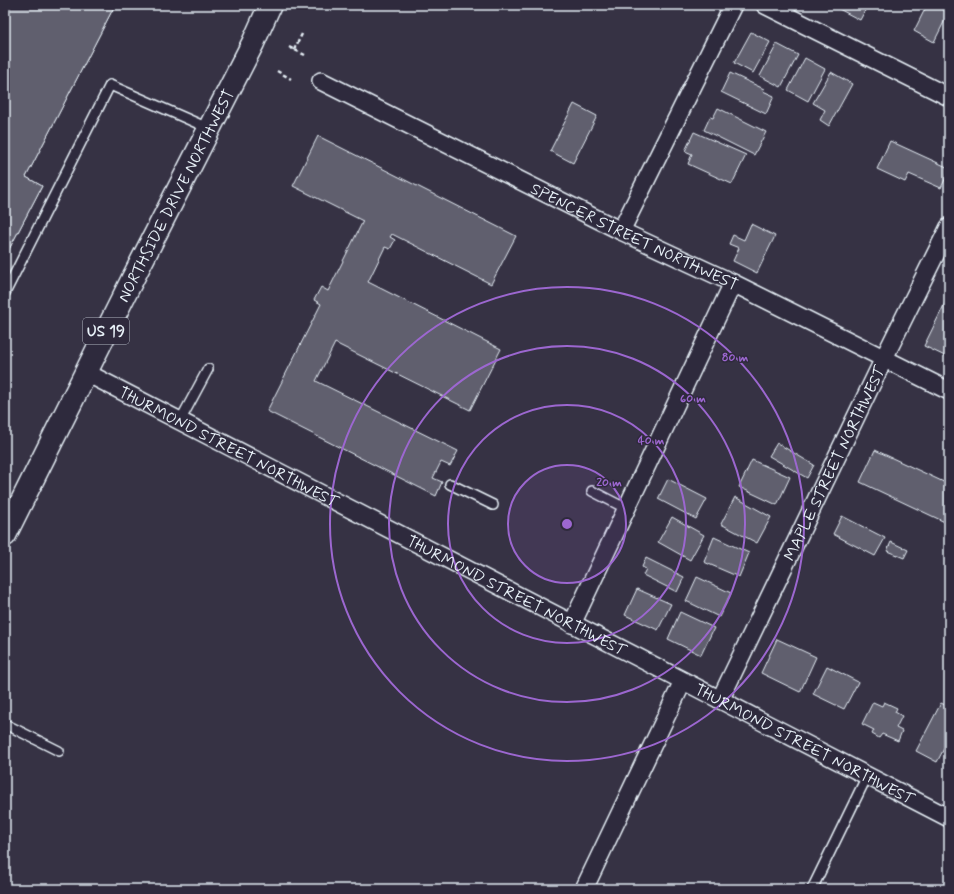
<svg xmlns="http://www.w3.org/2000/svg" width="954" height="894" font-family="Mynerve,sans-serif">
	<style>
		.building { fill: #605e6e; stroke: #e8f1f8 }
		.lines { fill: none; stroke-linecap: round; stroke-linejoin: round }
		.service-casing { stroke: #e8f1f8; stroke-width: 12 }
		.minor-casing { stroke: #e8f1f8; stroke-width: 20 }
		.primary-casing { stroke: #e8f1f8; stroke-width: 25 }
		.path { stroke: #e8f1f8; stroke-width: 2.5; stroke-dasharray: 4 3; stroke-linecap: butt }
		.service { stroke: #2f2a3d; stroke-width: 9 }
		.minor { stroke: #2f2a3d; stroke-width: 17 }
		.primary { stroke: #2f2a3d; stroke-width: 22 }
		.ring { fill: none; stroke: #9c67d0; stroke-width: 2 }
		.labels { text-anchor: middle; stroke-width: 3; stroke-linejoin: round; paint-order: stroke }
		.shield { fill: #2f2a3d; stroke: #b0b5c0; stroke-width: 1 }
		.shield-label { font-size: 15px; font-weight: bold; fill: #e8f1f8 }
		.street-label { font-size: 16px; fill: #e8f1f8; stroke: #2f2a3d }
		.centre { fill: #9c67d0; stroke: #2f2a3d; stroke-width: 2 }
		.ring-label { font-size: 12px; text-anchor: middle; font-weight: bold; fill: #9c67d0; stroke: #2f2a3d; stroke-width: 3; stroke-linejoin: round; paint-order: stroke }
	</style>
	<rect width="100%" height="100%" fill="#363244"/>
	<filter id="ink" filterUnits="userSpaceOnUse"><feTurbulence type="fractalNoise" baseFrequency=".025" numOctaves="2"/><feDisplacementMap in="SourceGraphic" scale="8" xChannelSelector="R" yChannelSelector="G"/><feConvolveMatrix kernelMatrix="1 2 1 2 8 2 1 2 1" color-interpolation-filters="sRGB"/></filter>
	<g filter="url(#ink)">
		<g class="building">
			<path d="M5 5H115L26 177 42 186 5 257Z"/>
			<path d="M5 5H115L26 177 42 186 5 257Z"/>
			<path d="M841 5H868L860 20 839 9Z"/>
			<path d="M927 5H949V12L934 42 914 31Z"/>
			<path d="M751 32 770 42 753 73 734 63Z"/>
			<path d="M777 44 798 55 781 87 760 76Z"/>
			<path d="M805 58 825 69 808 101 788 90Z"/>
			<path d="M831 72 852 84 829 126 820 120 825 110 813 103Z"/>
			<path d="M730 73 764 89 763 91 774 96 766 114 721 92Z"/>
			<path d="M574 104 597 116 573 163 550 151Z"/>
			<path d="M718 108 766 132 754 155 704 130 710 117 713 118Z"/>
			<path d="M694 132 746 155 732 184 688 164 692 154 685 151Z"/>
			<path d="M318 136 516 236 491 284 392 234 390 237 395 240 390 249 385 247 368 282 501 349 470 410 335 343 316 381 458 451 450 466 441 462 433 478 442 482 436 496 267 411 321 304 314 300 321 287 328 291 363 221 293 186Z"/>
			<path d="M890 141 949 168V171L941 188 909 174 905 182 877 169Z"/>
			<path d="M751 224 775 236 757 273 733 261 739 248 729 244 733 235 744 240Z"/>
			<path d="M949 295V358L924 346Z"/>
			<path d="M777 443 814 465 807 478 769 456Z"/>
			<path d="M875 450 948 484 949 482V524L860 482Z"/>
			<path d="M752 460 790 477 777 505 739 487Z"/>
			<path d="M668 479 707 499 696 519 658 499Z"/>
			<path d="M735 497 771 517 757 543 721 524Z"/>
			<path d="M842 516 885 538 875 556 833 534Z"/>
			<path d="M672 517 704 535 690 560 658 542Z"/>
			<path d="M714 537 749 553 739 577 704 562Z"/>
			<path d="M891 542 908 550 904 558 887 551Z"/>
			<path d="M646 558 684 577 677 592 643 575 646 569 642 567Z"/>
			<path d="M697 577 731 593 719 617 686 601Z"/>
			<path d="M637 589 671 604 658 630 625 615Z"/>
			<path d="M680 612 714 628 701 655 668 639Z"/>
			<path d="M777 639 816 657 800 692 761 673Z"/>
			<path d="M827 666 858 682 844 709 813 694Z"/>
			<path d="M873 702 882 706 884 702 897 708 895 712 902 716 896 728 902 731 898 741 882 734 879 738 872 734 874 730 862 724Z"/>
			<path d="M941 703 949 707V739L937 762 916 751Z"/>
		</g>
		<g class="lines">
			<defs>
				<g id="service">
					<path d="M5 293 110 85 208 128"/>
					<path d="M180 421 208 369"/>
					<path d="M450 484 493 505"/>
					<path d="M592 491 627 509"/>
					<path d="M5 724 59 751"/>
					<path d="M812 889 867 776"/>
				</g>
				<g id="minor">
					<path d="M765 5 949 97"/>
					<path id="s1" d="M321 81 621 231 733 283 949 391"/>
					<path d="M621 231 733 5"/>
					<path id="s2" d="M85 372 949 818"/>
					<path d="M572 624 733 283"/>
					<path id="s3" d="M720 700 889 348 949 227"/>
					<path d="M584 889 683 681"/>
				</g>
				<g id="primary">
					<path id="s4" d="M5 535 132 280 253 43 270 5"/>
				</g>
			</defs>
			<use href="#service" class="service-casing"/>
			<use href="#minor" class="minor-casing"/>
			<use href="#primary" class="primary-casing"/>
			<g class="path">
				<path d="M289 47 305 55"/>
				<path d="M294 50 302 34"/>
				<path d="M277 71 291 79"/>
			</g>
			<use href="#service" class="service"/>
			<use href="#minor" class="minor"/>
			<use href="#primary" class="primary"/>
		</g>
	</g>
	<circle cx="567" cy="524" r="59" fill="#9c67d0" fill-opacity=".12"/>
	<g class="ring">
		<circle cx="567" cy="524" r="59"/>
		<circle cx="567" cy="524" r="119"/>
		<circle cx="567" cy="524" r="178"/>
		<circle cx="567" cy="524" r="237"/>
	</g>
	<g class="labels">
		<rect class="shield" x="83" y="318" width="46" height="26" rx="3"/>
		<g class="shield-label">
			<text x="106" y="336">US 19</text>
		</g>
		<g class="street-label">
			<text dy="6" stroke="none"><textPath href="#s4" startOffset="380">NORTHSIDE DRIVE NORTHWEST</textPath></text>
			<text dy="6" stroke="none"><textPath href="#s1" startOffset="350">SPENCER STREET NORTHWEST</textPath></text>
			<text dy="6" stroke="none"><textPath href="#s2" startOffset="162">THURMOND STREET NORTHWEST</textPath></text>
			<text dy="6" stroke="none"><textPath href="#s3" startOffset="263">MAPLE STREET NORTHWEST</textPath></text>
			<text dy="6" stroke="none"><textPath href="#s2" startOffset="486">THURMOND STREET NORTHWEST</textPath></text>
			<text dy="6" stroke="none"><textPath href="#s2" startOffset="810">THURMOND STREET NORTHWEST</textPath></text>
		</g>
	</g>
	<circle cx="567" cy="524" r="6" class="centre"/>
	<g class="ring-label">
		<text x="735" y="361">80 m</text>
		<text x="693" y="402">60 m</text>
		<text x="651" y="444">40 m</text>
		<text x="609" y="486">20 m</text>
	</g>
	<rect width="954" height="894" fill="none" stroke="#2f2a3d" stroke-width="20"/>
	<rect x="10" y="10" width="934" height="874" fill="none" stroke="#e8f1f8" stroke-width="1.5" filter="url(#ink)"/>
</svg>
